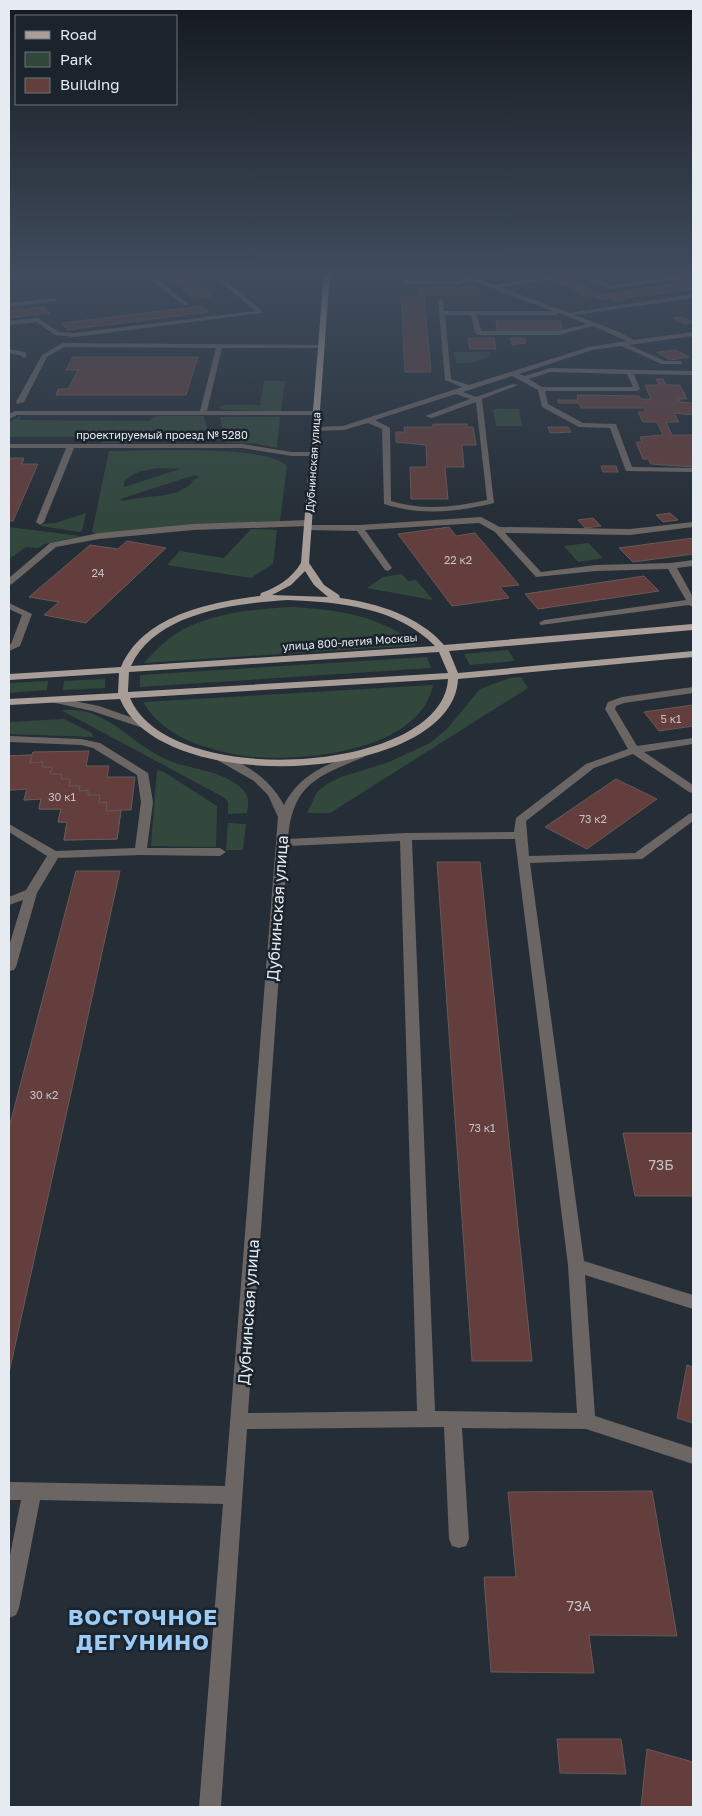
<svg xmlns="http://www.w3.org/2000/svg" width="702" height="1816" font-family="'Golos Text',sans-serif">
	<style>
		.green { fill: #32483c; fill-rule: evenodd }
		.building { fill: #633e3c; stroke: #675957 }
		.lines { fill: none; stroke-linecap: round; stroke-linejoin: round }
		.minor { fill: #6b6563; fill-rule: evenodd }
		.major { fill: #a99d98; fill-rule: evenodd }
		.labels { text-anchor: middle; stroke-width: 5; stroke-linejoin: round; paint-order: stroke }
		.far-street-label { font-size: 11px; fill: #e5ebf0; stroke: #1b242c }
		.number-label { font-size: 11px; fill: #c4c0c3 }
		.near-number-label { font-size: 14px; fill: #c4c0c3 }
		.near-street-label { font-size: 16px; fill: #e5ebf0; stroke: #1b242c }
		.near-district-label { font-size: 22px; font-weight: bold; letter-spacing: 1px; fill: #9accf7; stroke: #1b242c }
	</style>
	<rect width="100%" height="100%" fill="#252e36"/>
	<g class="green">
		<path d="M617 271H693L605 283 586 274Z"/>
		<path d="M454 352H491V356L469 363H456Z"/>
		<path d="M264 381H285L281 411 226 410 218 408 225 405H260Z"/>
		<path d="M493 409H519L522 426H496Z"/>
		<path d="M21 416 19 420 149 421 157 416H204L210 440H128L127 443H102L104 437H9V422Z"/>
		<path d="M220 417H280L277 448 253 443H225Z"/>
		<path d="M109 451C143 451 266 444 287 466L280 521 96 534 92 532ZM158 468 180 469 124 487V482C132 472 145 470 158 468ZM195 475 199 477 193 480 191 484C172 500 147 494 124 501L120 499Z"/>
		<path d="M86 513 82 531 79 532 41 526 42 524 55 523Z"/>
		<path d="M9 527 81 536 45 544 38 548 26 547 9 559Z"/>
		<path d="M251 529 277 530 273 564 251 578 167 565 180 551 224 558Z"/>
		<path d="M588 543 603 558 578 562 564 546Z"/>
		<path d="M402 574 408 581 416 580 433 600 367 588 383 577Z"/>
		<path d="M292 607C339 610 379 615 417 645L144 663C153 653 164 642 175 634 209 613 254 609 292 607Z"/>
		<path d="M508 650 515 661 470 665 464 654Z"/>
		<path d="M427 657 431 668 140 687V675Z"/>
		<path d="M521 677 528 688 330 813H307L317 792 327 784 341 777 389 762 430 743 447 729 480 689 510 678Z"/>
		<path d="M105 679V688L63 690 64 681Z"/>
		<path d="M48 681 47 690 9 693V683Z"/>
		<path d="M433 685C420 750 309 761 255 757 238 756 219 751 203 746 178 738 156 724 143 702Z"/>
		<path d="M61 710C110 706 128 744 170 761 193 770 227 771 244 791 250 798 248 806 247 813L228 814V802L225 798Z"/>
		<path d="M64 719 92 733 93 737 9 734V722Z"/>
		<path d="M157 770 164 772 217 806 216 847 151 846Z"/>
		<path d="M228 823 246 824 243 850H226Z"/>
	</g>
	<g class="building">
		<path d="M163 271H184L213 296 194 299Z"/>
		<path d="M570 279 602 295 693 281V289L633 297 615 301 608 298 600 299 592 295 585 296 580 293 581 292 558 283Z"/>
		<path d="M418 287H478L480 295H419Z"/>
		<path d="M401 296H424L431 372H405Z"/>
		<path d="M202 306 209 312 67 330 62 323Z"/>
		<path d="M44 307 50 313 9 318V311Z"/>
		<path d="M683 317 693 322 684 324 673 318Z"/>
		<path d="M496 321H560L563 330H497Z"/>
		<path d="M468 338H494L496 349H470Z"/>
		<path d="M510 338H525L526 343 512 345Z"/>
		<path d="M676 350 689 357 670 360 657 352Z"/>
		<path d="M73 357H198L186 395H56L58 389H68L78 370H66Z"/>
		<path d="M656 379H663L666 385H680L687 399H679L680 402 693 403V415L674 413 679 422H666L672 435H693V467L651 464 648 459H643L636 442H642L640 437 663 435 657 422H643L638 412H646L644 408H581L579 403H558V400H578L577 395 639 396 641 399H651L645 385H659Z"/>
		<path d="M433 424H467V427H473L476 445H462L464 467H445L448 499H411L410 467H427L426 445 396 442V432H405L404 427H433Z"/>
		<path d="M548 427H568L571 432 550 433Z"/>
		<path d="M9 458H24L22 464H38L13 521H9Z"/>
		<path d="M601 466H616L618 472H603Z"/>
		<path d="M670 513 678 520 663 522 656 515Z"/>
		<path d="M593 518 601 526 585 528 578 520Z"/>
		<path d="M449 527 456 536 475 533 519 585 500 587 509 598 452 606 398 534Z"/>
		<path d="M693 538V554L633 562 619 548Z"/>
		<path d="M127 541 166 548 86 623 44 615 59 602 29 597 90 545 118 549Z"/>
		<path d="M644 576 659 591 538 609 525 594Z"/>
		<path d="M693 705V726L659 731 644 712Z"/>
		<path d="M89 751 86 766H109L107 777H135L131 810H121L117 839 64 840 67 822H58L61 809H39L41 799 24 800 27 789 9 790V756L32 755 33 752Z"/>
		<path d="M32 755 30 763 43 762 42 767H52L50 774H62L61 779H70L69 786H80L79 791 88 790V795H100L99 803 107 802 106 811 121 810 117 839 64 840 67 822H58L61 809H39L41 799 24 800 27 789 9 790V756Z"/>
		<path d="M616 779 657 799 587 849 545 827Z"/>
		<path d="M437 862H480L532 1361H472Z"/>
		<path d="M76 871H120L9 1373V1128Z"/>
		<path d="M623 1133H693V1196H635Z"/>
		<path d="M687 1365 693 1367V1423L677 1418Z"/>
		<path d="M652 1491 677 1636 589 1635 594 1673 491 1672 484 1577H516L508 1492Z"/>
		<path d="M557 1739H621L626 1774 560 1773Z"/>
		<path d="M647 1749 693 1762V1807H641Z"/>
	</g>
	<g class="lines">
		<g class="minor">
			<path d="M9 271H24L9 274Z"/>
			<path d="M141 271H147L187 303V305H183Z"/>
			<path d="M209 271H215L262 311V313L75 337 55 335 37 322 9 325V321L38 318 59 332 75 333 255 311Z"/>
			<path d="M449 271H456L495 285 573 272 584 274 612 285 693 273V277L611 289 581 277 573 276 501 287 569 313 693 294V298L575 315 619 332 634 340 693 332V336L629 345 665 361H680L682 362V364H662L621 346 592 350 519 374 525 376 550 368 693 371V375L634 374 640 389 637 391H545L548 404 583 423 616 424 632 467 693 468V472L626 471 610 428 579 427 542 407 538 390 512 376 463 392 476 397 513 384 518 385 482 399 494 503C457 512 421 516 384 504L382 429 368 423 344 430 316 431 312 429 313 427 343 426 462 387 445 380 438 299 443 300 444 311H553L473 281 458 285 405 284 402 282 405 280 458 281 467 279ZM559 313 587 324 559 331H481L477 315H556ZM445 315H471L475 333 478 335H559L593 326 627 341 589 347 469 385 451 379ZM550 372 627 374 633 387H542L529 379ZM456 394 470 399 425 416 432 418 476 402 487 500C455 507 423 511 391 501L390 428 375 420Z"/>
			<path d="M55 298 57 301 9 307V303Z"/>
			<path d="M63 343 324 345 325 346 322 348H222L207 411H317L321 413 317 415H17L9 419V414L15 411H200L216 348 64 347 47 357 24 402 17 404 16 402 42 355Z"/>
			<path d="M9 349 25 352 27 356 24 358 20 355 9 353Z"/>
			<path d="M9 444H242L292 452H314L318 454 314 456H292L242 448H74L44 522 40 525 36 522 66 448H9Z"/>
			<path d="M481 517 500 527 630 529 693 522V527L630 535 505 533 541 572 596 565 671 563 693 560V566L677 568 693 597V607L689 605 541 625 539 623 544 620 686 600 668 569 596 571 536 577 495 532 479 523 365 530 392 568 388 571 385 570 357 531 305 530 304 528 308 526 193 530 99 539 56 547 12 584 9 585V578L50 543 99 533 193 524 308 520 312 523 308 525H359Z"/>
			<path d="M9 603 32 614 20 646 9 651V645L11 644 22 615 9 609Z"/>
			<path d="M693 687V693L624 703 616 706 615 709 637 746 693 738V744L644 752 693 785V793L689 792 633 754 594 768 526 821 529 856 635 853 689 814 693 813V821L642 859 530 863 584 1261 693 1295V1309L585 1275 595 1416 693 1448V1464L586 1429 462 1428 469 1539 466 1546 459 1548 452 1546 449 1539 444 1427 247 1429 221 1807H199L223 1504 40 1500 19 1608 16 1615 9 1618V1560L21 1500H9V1482L225 1486 278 817 268 795 254 781 212 757 213 755C220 753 226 757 232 759 255 770 271 782 284 805 300 774 326 765 356 753H364L365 755 364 757C318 776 292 784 288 839L406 833 514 832 516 818 586 764 628 749 605 709 608 702 622 697ZM515 839 568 1265 577 1413 435 1411 412 840ZM400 841 417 1411 248 1413 288 846Z"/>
			<path d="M55 697 99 706 150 724 151 726 146 729 92 711 51 702 50 700Z"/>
			<path d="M9 736 81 739 100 743 148 773 153 802 147 848H220L226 852 220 856 140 855 58 858 37 893 16 967 14 970 9 971V946L23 900 9 905V897L26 890 47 856 9 832V824L56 851 135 848 141 802 137 775 93 748 81 745 9 742Z"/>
		</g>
		<path class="major" d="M324 271H330L309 563 324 585 339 595 340 598C377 603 419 616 444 645L693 624V630L449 651 458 673 693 651V657L458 679C454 782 161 800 120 699L9 705V699L118 693 119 673 9 680V674L121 667C143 615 211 602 260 596L261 593C278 587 291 579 301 563ZM305 571 314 585 328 597 272 595 291 585ZM288 600C339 602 397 607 435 646L131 666C155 612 237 603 288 600ZM439 652 448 673 128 692V690L129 672ZM448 679C443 774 168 791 130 698Z"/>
	</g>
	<linearGradient id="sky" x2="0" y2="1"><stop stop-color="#14191e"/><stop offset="0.52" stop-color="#404c5d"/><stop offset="1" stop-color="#404c5d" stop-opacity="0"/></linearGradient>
	<rect width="702" height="525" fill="url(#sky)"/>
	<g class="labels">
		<g class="far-street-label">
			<text x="162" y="439">проектируемый проезд № 5280</text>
			<text transform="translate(313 462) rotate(-86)" y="4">Дубнинская улица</text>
			<text transform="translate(350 642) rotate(-4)" y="4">улица 800-летия Москвы</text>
		</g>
		<g class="number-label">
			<text x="458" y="564">22 к2</text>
			<text x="98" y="577">24</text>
			<text x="671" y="723">5 к1</text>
			<text x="62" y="801">30 к1</text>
			<text x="593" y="823">73 к2</text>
			<text x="44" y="1099">30 к2</text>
			<text x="482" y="1132">73 к1</text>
		</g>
		<g class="near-number-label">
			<text x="661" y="1170">73Б</text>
			<text x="579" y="1611">73А</text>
		</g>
		<g class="near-street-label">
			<text transform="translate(277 908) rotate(-86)" y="6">Дубнинская улица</text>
			<text transform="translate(248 1312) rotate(-86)" y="6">Дубнинская улица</text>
		</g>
		<g class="near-district-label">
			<text x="143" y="1625">ВОСТОЧНОЕ<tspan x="143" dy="25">ДЕГУНИНО</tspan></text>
		</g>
	</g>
	<rect width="702" height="1816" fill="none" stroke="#e5ebf0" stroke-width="20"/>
	<rect x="15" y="15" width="162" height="90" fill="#1b242c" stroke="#6c747a"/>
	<rect x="25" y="31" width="25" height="8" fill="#a99d98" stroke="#6c747a"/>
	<text x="60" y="40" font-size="15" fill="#e5ebf0">Road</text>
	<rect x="25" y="52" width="25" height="15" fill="#32483c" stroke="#6c747a"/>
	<text x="60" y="65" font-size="15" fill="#e5ebf0">Park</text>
	<rect x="25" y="78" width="25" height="15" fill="#633e3c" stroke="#6c747a"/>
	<text x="60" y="90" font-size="15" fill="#e5ebf0">Building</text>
</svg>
